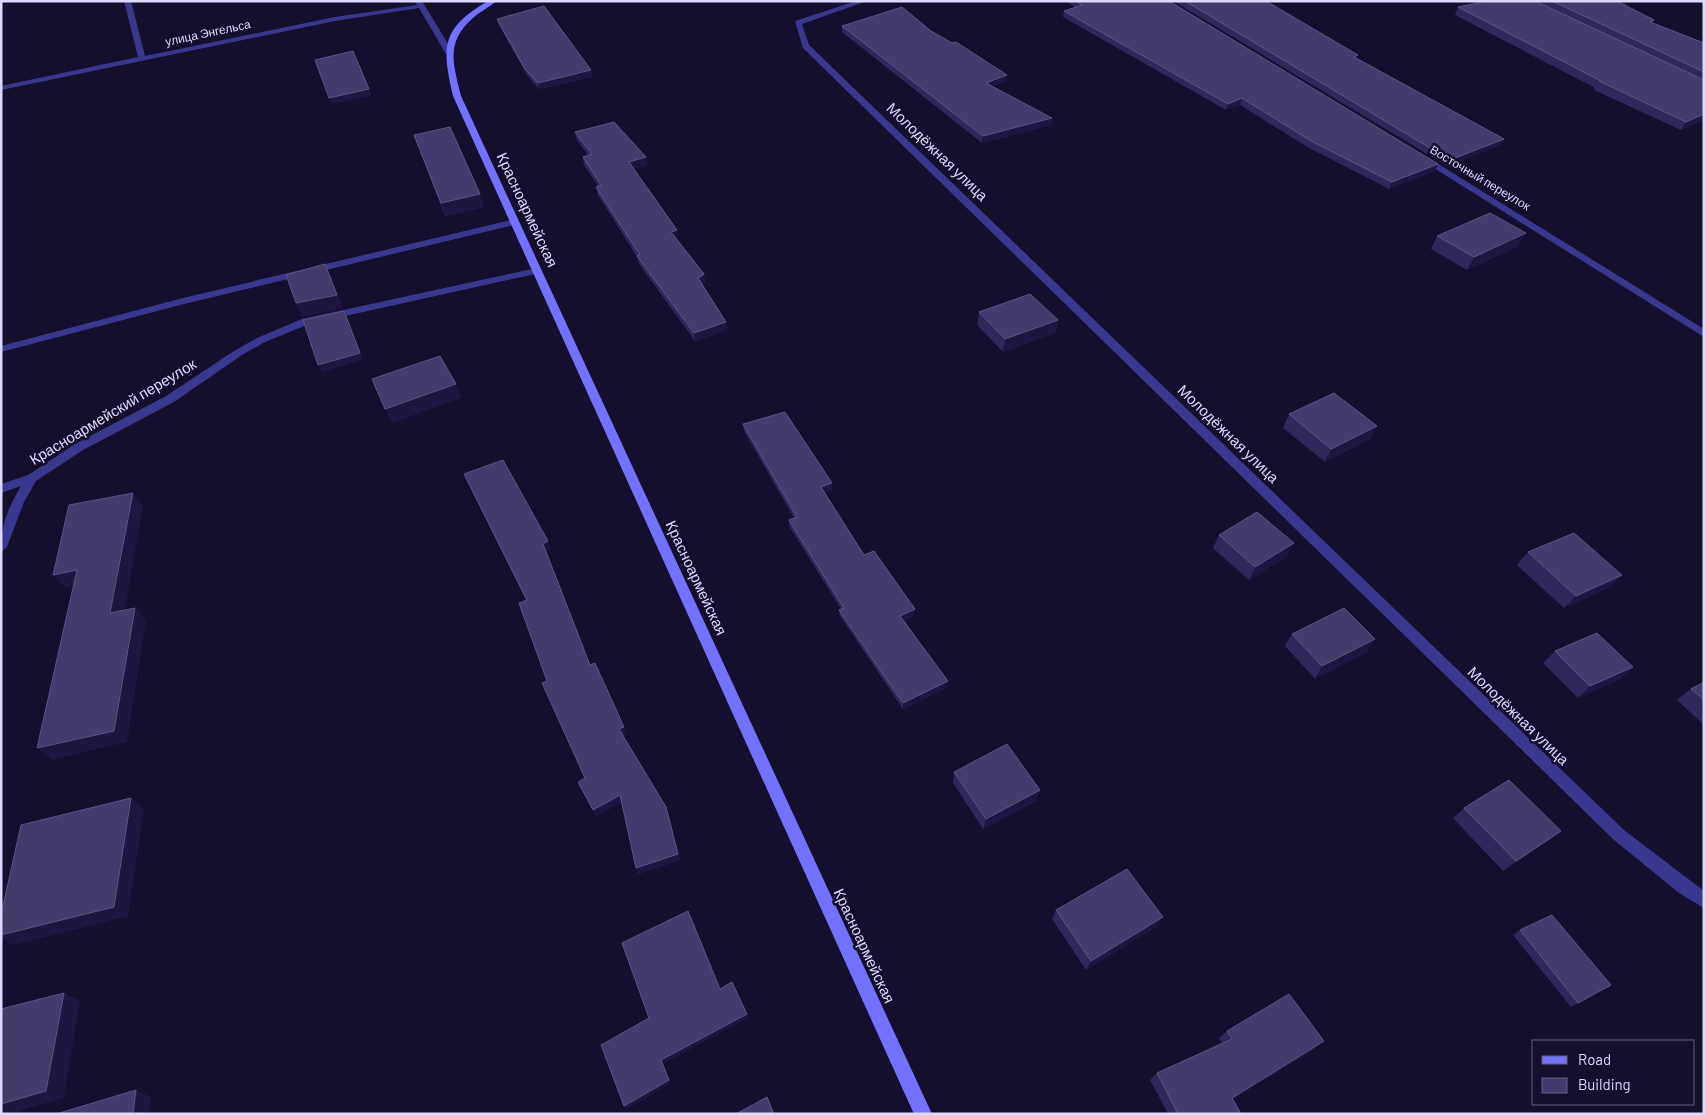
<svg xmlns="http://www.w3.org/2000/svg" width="1705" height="1115" font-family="Barlow,sans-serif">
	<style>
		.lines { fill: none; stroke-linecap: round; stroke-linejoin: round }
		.lane { fill: #3a378e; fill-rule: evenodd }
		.street { fill: #3a378e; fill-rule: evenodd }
		.secondary { fill: #7471ff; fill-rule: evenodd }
		.wall { fill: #31275a }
		.shaded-wall { fill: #1e1640 }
		.building { fill: #443b6c; stroke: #5c5483 }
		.labels { text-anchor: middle; stroke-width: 5; stroke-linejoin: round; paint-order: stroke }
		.far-street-label { font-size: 12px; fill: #dedaff; stroke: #140f2c }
		.street-label { font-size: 15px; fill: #dedaff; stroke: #140f2c }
	</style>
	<rect width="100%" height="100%" fill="#140f2c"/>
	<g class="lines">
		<g class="lane">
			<path d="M515 219 518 220V224L184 304 1 352V346L183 298Z"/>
			<path d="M537 268 540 269V273L309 324 265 342 242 355 174 402 83 450 36 481 24 502 7 547 1 552C1 525 7 510 21 486L1 493V484L28 475 75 444 166 396 234 351 257 338 302 319Z"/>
		</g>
		<g class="street">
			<path d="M124 1H131L145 56 335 17 417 5 415 1H422L453 52 446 54 419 8 335 21 1 90V86L138 57Z"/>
			<path d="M856 1H867L802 24 809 45 1624 830 1704 891V908L1679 893 1614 840 803 48 795 21Z"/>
			<path d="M1424 155 1704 329V337L1421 160 1420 158Z"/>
		</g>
		<path class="secondary" d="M488 1H496C490 7 481 11 474 17 445 42 453 63 461 96L932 1114H914L453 96C442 48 440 29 488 1Z"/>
	</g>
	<g class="wall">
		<path d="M1065 1H1169L1438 164 1435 171 1389 189 1309 148 1240 105 1226 110 1063 17 1064 11 1075 7Z"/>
		<path d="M1173 1H1266L1357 58 1504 139 1501 145 1447 166Z"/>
		<path d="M1488 1H1617L1654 20 1652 23 1704 43V120L1681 130 1594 90 1595 88 1455 15 1458 7Z"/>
		<path d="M497 19 591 70 592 77 539 89 527 75 499 25Z"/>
		<path d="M842 26 931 31 1006 81 992 87 1052 118 1051 125 982 143 842 32Z"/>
		<path d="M575 132 646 157 647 165 634 169 678 239H676L704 274 705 283 702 285 727 330 695 341 639 264 637 257 598 195 596 187 598 186 584 165 583 157 588 155 577 140Z"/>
		<path d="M414 135 484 207 445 216Z"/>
		<path d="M1437 236 1518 246 1467 270 1431 249Z"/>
		<path d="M979 312 1058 320 1055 333 1003 352 977 325Z"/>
		<path d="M1289 414 1370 439 1325 462 1283 428Z"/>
		<path d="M743 424 832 483V490L825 493 864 555 914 616 904 620 947 687 903 709 840 616 839 610 841 609 789 526V520L794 518 744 431Z"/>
		<path d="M464 474 551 549 546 551 590 665 626 734 623 735 668 813 680 860 638 874 622 802 596 816 578 782 585 778 526 600Z"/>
		<path d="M1219 535 1287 556 1249 580 1213 548Z"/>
		<path d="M1528 552 1610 587 1564 608 1517 565Z"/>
		<path d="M1292 634 1367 652 1315 679 1285 646Z"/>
		<path d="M1555 651 1633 667 1620 679 1578 698 1543 663Z"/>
		<path d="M1704 682V725L1677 700 1691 689Z"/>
		<path d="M954 772 1040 790 1036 801 983 829 953 783Z"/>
		<path d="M1464 808 1561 831 1548 841 1503 871 1453 818Z"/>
		<path d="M1056 910 1157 926 1086 970 1052 919Z"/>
		<path d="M1520 930 1611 985 1571 1007 1513 935Z"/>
		<path d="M1227 1031 1324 1041 1314 1049 1233 1099 1241 1114H1168L1150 1080 1157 1073 1222 1043 1219 1038Z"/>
	</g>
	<g class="shaded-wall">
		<path d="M591 70 592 77 539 89 538 83Z"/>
		<path d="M1007 75 1006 81 985 90 986 83Z"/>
		<path d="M369 89 371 96 332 104 329 98Z"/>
		<path d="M1242 98 1240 105 1226 110 1228 104Z"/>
		<path d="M1704 114V120L1681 130 1686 122Z"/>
		<path d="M1052 118 1051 125 982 143 983 136Z"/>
		<path d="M1504 139 1501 145 1447 166 1450 160Z"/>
		<path d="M646 157 647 165 631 170 629 162Z"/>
		<path d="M1438 164 1435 171 1389 189 1392 182Z"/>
		<path d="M480 194 484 207 445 216 441 203Z"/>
		<path d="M677 230 678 239 672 240 671 232Z"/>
		<path d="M1526 233 1518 246 1467 270 1474 257Z"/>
		<path d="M325 264 331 277 343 308 303 317 296 303Z"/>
		<path d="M704 274 705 283 699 287 698 278Z"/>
		<path d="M344 311 363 360 322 372 318 365Z"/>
		<path d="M1058 320 1055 333 1003 352 1005 339Z"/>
		<path d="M726 322 727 330 695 341 694 333Z"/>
		<path d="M456 384 461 398 392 423 385 409Z"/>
		<path d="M1377 426 1370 439 1325 462 1331 449Z"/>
		<path d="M832 483V490L822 494 821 487Z"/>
		<path d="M133 493 143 506 122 626 110 613Z"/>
		<path d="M548 541 551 549 546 551 543 544Z"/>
		<path d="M1294 543 1287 556 1249 580 1255 567Z"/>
		<path d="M77 570 89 582 65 587 53 575Z"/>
		<path d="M1622 575 1610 587 1564 608 1576 596Z"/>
		<path d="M135 608 146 620 127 742 52 760 37 748Z"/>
		<path d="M915 609 914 616 900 622V616Z"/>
		<path d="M1375 639 1367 652 1315 679 1322 666Z"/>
		<path d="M1633 667 1620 679 1578 698 1590 686Z"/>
		<path d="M948 681 947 687 903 709V703Z"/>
		<path d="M624 727 626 734 622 736 619 729Z"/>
		<path d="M1040 790 1036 801 983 829 986 819Z"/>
		<path d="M620 795 623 802 596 816 593 810Z"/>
		<path d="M131 798 144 809 128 916 13 945 1 939V935Z"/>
		<path d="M666 807 680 860 638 874 636 868Z"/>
		<path d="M1561 831 1548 841 1503 871 1516 861Z"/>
		<path d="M1163 917 1157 926 1086 970 1091 961Z"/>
		<path d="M64 993 80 1001 64 1098 8 1114H1V1104Z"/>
		<path d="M747 1014 748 1018 663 1064 671 1083 627 1109 624 1106 661 1060Z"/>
		<path d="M1324 1041 1314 1049 1224 1105 1232 1098Z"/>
		<path d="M136 1090 151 1097 149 1114H133Z"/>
	</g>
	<g class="building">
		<path d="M1076 1H1169L1438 164 1392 182 1311 141 1242 98 1228 104 1064 11 1082 5Z"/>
		<path d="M1185 1H1266L1358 55 1354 57 1504 139 1450 160Z"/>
		<path d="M1488 1H1535L1704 80V114L1686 122 1599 81H1601L1458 7Z"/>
		<path d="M1552 1H1617L1654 20 1650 22 1704 43V72Z"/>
		<path d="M544 6 591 70 538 83 525 69 497 19Z"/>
		<path d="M902 7 931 31 952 43 956 42 1007 75 986 83 1052 118 983 136 842 26Z"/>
		<path d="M353 51 369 89 329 98 315 60Z"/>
		<path d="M614 122 646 157 629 162 677 230 671 232 704 274 698 278 726 322 694 333 637 256 640 255 596 187 601 185 583 157 592 154 575 132Z"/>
		<path d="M450 127 480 194 441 203 414 135Z"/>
		<path d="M1490 213 1526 233 1474 257 1437 236Z"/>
		<path d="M325 264 337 295 296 303 286 275Z"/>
		<path d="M1030 294 1058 320 1005 339 979 312Z"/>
		<path d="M344 311 360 353 318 365 303 320Z"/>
		<path d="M440 356 456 384 385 409 372 379Z"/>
		<path d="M1334 393 1377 426 1331 449 1289 414Z"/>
		<path d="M785 412 832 483 821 487 864 555 874 551 915 609 900 616 948 681 903 703 839 610 844 608 789 520 797 517 743 424Z"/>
		<path d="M503 460 548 541 543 544 590 665 595 663 624 727 619 729 666 807 678 854 636 868 620 795 593 810 578 782 585 778 542 683 547 681 519 603 527 600 464 474Z"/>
		<path d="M133 493 110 613 135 608 114 731 37 748 77 570 53 575 69 505Z"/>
		<path d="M1257 512 1294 543 1255 567 1219 535Z"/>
		<path d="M1574 533 1622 575 1576 596 1528 552Z"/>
		<path d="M1344 608 1375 639 1322 666 1292 634Z"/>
		<path d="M1597 633 1633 667 1590 686 1555 651Z"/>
		<path d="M1704 682V700L1691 689Z"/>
		<path d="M1007 744 1040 790 986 819 954 772Z"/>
		<path d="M1509 780 1561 831 1516 861 1464 808Z"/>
		<path d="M131 798 114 907 1 935V915L21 825Z"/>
		<path d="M1127 869 1163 917 1091 961 1056 910Z"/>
		<path d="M688 911 720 989 732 982 747 1014 661 1060 669 1080 624 1106 601 1045 649 1018 622 943Z"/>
		<path d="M1552 915 1611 985 1578 1003 1520 930Z"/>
		<path d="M64 993 46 1091 1 1104V1009Z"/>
		<path d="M1289 994 1324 1041 1232 1098 1241 1114H1178L1157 1073 1232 1039 1227 1031Z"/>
		<path d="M136 1090 133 1114H56Z"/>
		<path d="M767 1097 774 1114H736Z"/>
	</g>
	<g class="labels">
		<g class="far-street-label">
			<text transform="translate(208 33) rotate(-12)" y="4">улица Энгельса</text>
			<text transform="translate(1480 178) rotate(31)" y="4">Восточный переулок</text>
		</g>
		<g class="street-label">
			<text transform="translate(937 152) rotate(44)" y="5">Молодёжная улица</text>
			<text transform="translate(527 210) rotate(65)" y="5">Красноармейская</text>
			<text transform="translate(113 412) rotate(-31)" y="5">Красноармейский переулок</text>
			<text transform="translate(1228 434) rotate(44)" y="5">Молодёжная улица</text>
			<text transform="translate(696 578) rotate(65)" y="5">Красноармейская</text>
			<text transform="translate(1518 716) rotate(44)" y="5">Молодёжная улица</text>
			<text transform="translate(864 946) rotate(65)" y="5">Красноармейская</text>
		</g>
	</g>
	<rect width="1705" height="1115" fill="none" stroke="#dedaff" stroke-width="5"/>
	<rect x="1532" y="1040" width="162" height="65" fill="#140f2c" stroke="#656080"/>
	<rect x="1542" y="1056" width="25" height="8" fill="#7471ff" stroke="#656080"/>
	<text x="1578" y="1065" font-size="15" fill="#dedaff">Road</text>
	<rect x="1542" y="1078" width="25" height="15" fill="#443b6c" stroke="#656080"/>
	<text x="1578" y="1090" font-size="15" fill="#dedaff">Building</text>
</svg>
